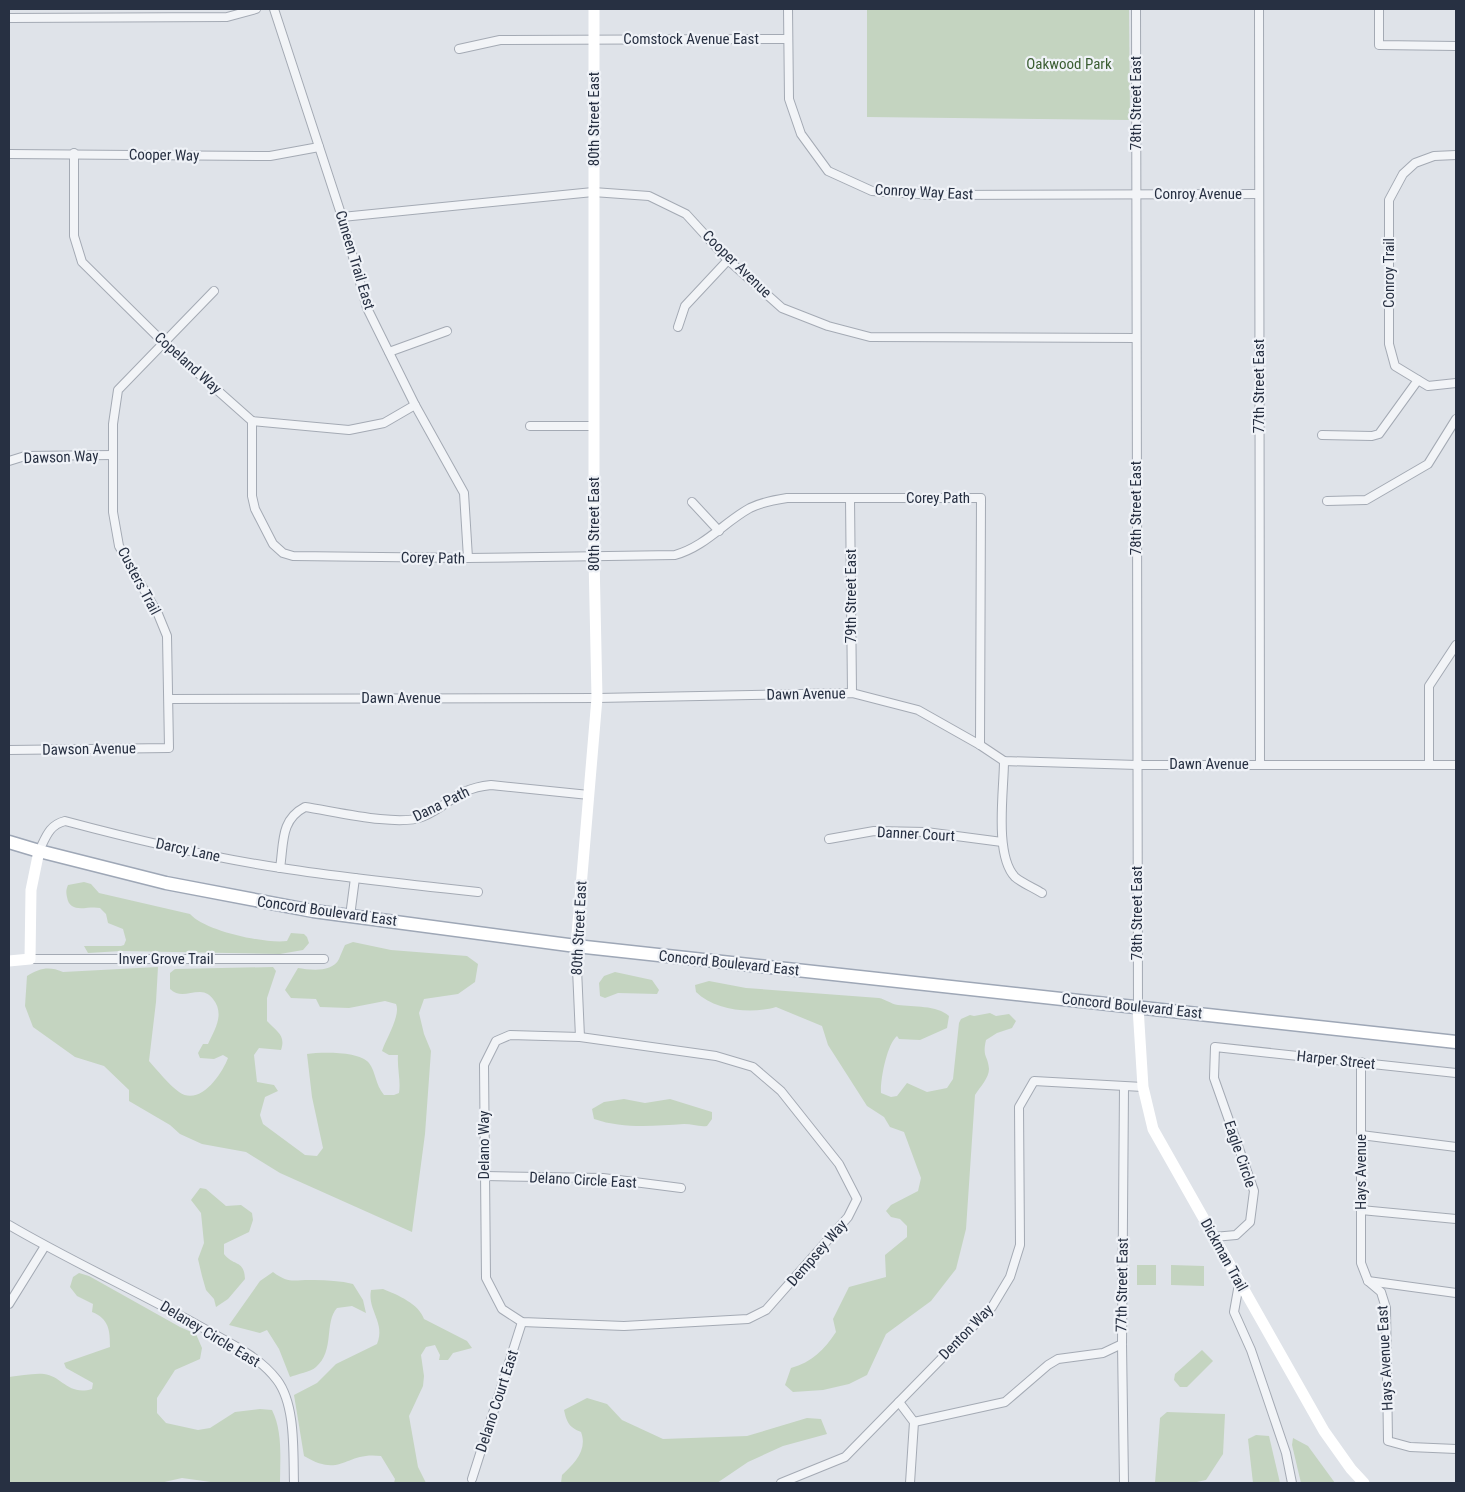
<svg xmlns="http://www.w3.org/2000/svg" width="1465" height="1492" font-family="'Roboto Condensed',sans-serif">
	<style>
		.green { fill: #c4d4c0 }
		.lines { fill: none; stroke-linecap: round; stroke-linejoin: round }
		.street-casing { stroke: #a4aab4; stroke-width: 10 }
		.primary-casing { stroke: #9ea7b6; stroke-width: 15 }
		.street { stroke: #f2f4f7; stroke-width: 8 }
		.secondary { stroke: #fff; stroke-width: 11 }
		.primary { stroke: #fff; stroke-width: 12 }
		.labels { text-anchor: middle; stroke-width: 4.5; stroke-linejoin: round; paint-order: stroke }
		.street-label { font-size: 15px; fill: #273042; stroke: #eff2f7 }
		.park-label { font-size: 15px; fill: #3b5e33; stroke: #eff2f7 }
	</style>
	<rect width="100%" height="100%" fill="#dfe3e9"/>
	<g class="green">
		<path d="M867 9H1129L1130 120 867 117Z"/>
		<path d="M84 882 91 884 99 893 190 914C205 931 265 944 287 941L291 933 304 934 307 937 309 943 303 950 280 954 121 951 88 953 84 946H121L124 945 126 940 123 929 108 923 106 914 100 908C88 905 70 915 67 897 66 892 66 890 68 885Z"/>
		<path d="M353 942 391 950 467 956 478 964 475 982 458 994 424 999 419 1013 424 1034 431 1051 425 1134 412 1232 280 1173 246 1152 202 1144 180 1134 170 1125 129 1101V1090L104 1066 75 1057 33 1027 25 1006 27 976C40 968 49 966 63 972L158 967 156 1002 149 1061C158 1071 168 1084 179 1092 200 1107 222 1074 228 1058L223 1055 214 1059 200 1058 198 1053 203 1044H208C215 1029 225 1014 213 999 210 995 206 992 200 992 188 992 180 998 170 989V973L175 969 273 967 276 971 267 998V1021C277 1032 286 1035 281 1050L259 1048 254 1055 257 1082 274 1085 278 1091 265 1097 260 1115 263 1124 305 1155 317 1156 323 1148 312 1097 307 1054C321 1052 359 1051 369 1063 376 1072 375 1084 384 1095H394L399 1093C401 1081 397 1068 398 1055H389L382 1051C386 1039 401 1015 396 1004L385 1001 349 1008 320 1007 316 999 291 998 285 990 298 968C310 970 332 973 339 959 341 954 343 949 345 945Z"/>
		<path d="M615 972 652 980 659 990 657 994 618 993 605 998 600 996 599 983 604 976Z"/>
		<path d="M709 981 746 988 879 998C885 999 891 1004 898 1005 913 1007 937 1005 949 1016L947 1028 920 1040 899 1039 897 1036C887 1044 880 1080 881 1093L891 1097 897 1096 907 1083 927 1092 947 1088 953 1079 959 1023 961 1019 970 1015 974 1016 990 1013 996 1016 1009 1014 1016 1021 1012 1028 997 1033 986 1040C982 1058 988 1055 989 1069 989 1078 980 1087 975 1095L966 1229 956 1269 931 1301 886 1334 867 1375 849 1384 823 1390 793 1392 785 1385 791 1368C812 1362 824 1350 836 1332L833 1319 849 1287 886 1277 885 1255 907 1237V1226L900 1219 891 1217 886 1211 891 1205 918 1191 921 1178 904 1132 890 1127 884 1117 867 1106 828 1045 822 1026 776 1007C752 1014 715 1011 696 992L695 985Z"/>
		<path d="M624 1099 645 1103 670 1099 712 1112V1119L707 1126C699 1127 692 1124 684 1124 654 1126 623 1129 594 1119L592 1109 604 1102Z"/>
		<path d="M200 1188 206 1189 226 1206 241 1205 252 1213 253 1220 249 1232 224 1244V1254C234 1267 244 1259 245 1279L228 1299 216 1307 214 1299 206 1290 202 1276 198 1259 204 1243 201 1213 191 1200Z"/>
		<rect x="1137" y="1265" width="19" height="20"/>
		<path d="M1171 1265 1204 1266V1286L1171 1285Z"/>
		<path d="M273 1272C290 1285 295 1279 314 1280 327 1280 341 1281 353 1284L363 1300 366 1313 352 1306 337 1308C324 1322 335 1351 316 1367 311 1372 297 1374 290 1377L279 1349 267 1330 260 1333 229 1325 260 1281Z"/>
		<path d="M79 1273 89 1276 180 1327 196 1334 202 1348 200 1359 175 1370 157 1398V1413L166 1423 198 1430 210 1428 235 1412 260 1409 272 1410C283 1432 280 1459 280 1483H218L182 1478 160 1483H9V1377C20 1376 33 1373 44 1374 62 1376 68 1396 92 1389L93 1383 66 1368 64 1363 110 1347C110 1330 109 1319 92 1312L93 1304 77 1296 70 1287 73 1277Z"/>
		<path d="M383 1289C398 1295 419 1304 424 1319L467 1341 472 1348 453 1353 448 1360H439L440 1355 435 1345 426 1347 421 1355 424 1376 423 1386 409 1416 418 1467 426 1483H394L395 1479 381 1456C345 1451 342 1479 304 1456L294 1395 317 1383 336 1364 377 1344C386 1323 367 1310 371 1290Z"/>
		<path d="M1202 1350 1213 1361 1187 1387H1180L1174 1380 1175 1374Z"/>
		<path d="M587 1398 607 1404 622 1420 663 1439 747 1436 807 1418 821 1419 827 1434 783 1446 748 1462 717 1483H561L562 1475C574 1464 588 1450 581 1432 569 1427 567 1423 564 1410Z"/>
		<path d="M1167 1412 1225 1414 1223 1454 1206 1480 1192 1483H1155L1160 1418Z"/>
		<path d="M1256 1435 1269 1436 1280 1483H1253L1248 1439Z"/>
		<path d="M1293 1438 1308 1446 1335 1483H1301L1292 1445Z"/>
	</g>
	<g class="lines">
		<defs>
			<g id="street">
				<path d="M274 9 342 217 367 308 415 405 464 493 468 558"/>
				<path d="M788 9 789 99 801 134 828 171 872 191 934 195 1259 194"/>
				<path d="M1136 9 1138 1007"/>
				<path d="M1259 9 1260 764"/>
				<path d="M1379 9V45L1456 46"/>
				<path d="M9 18 227 17 256 9"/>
				<path d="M459 49 500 40 788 39"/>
				<path d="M74 153V236L82 262 163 342 252 421 349 430 384 423 415 405"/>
				<path d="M9 154 270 156 319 147"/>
				<path d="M1456 155 1434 156 1415 163 1403 174 1389 200V344L1395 366 1428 386 1456 383"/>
				<path d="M342 217 593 192 649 196 686 214 728 260 782 308 828 326 870 337 1136 338"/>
				<path d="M678 327 685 306 728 260"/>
				<path d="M389 352 447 331"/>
				<path d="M252 421V496L255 509 273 544 283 553 293 556 468 558 675 555C706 546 723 523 750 508 762 502 774 500 787 498H981L980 745"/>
				<path d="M530 426H594"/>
				<path d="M1322 435 1372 436 1379 434 1418 380"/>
				<path d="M9 461 25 456 113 455"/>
				<path d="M850 498 852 693"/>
				<path d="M1327 501 1366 500 1428 464 1456 419"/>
				<path d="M692 502 719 531"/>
				<path d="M169 699 597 698 852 693 918 710 980 745 1004 761 1137 765H1456"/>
				<path d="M9 750 169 748 167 636 158 614 119 546 113 512V424L118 390 214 291"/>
				<path d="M1004 761C1004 790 994 855 1015 877 1022 883 1034 888 1042 893"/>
				<path d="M1429 765V686L1456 645"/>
				<path d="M829 839 874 831 926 832 1002 842"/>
				<path d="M39 851C46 837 49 825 65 821 136 840 208 857 281 868 346 878 412 885 478 892"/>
				<path d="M280 868C284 843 280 820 305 807 333 811 398 827 422 817 451 805 454 789 491 785L589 795"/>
				<path d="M350 916 355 878"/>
				<path d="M576 946 580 1037"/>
				<path d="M30 959H324"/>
				<path d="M510 1035 580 1037 716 1056 753 1067 781 1091 839 1164 857 1199 848 1217 766 1310 748 1319 624 1326 522 1322 502 1309 486 1278 484 1065 496 1041Z"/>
				<path d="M1361 1062V1263L1368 1281 1381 1292 1386 1308 1388 1441 1410 1447 1456 1449"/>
				<path d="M1361 1135 1456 1147"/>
				<path d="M485 1176 603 1178 681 1188"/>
				<path d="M1361 1210 1456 1219"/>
				<path d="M9 1225C72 1262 139 1292 203 1328 229 1343 259 1356 277 1380 296 1405 293 1453 294 1483"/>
				<path d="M1214 1237 1236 1235 1250 1222 1254 1191 1214 1078 1215 1047 1456 1073"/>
				<path d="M1368 1281 1456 1293"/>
				<path d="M1239 1284 1234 1312 1251 1350 1286 1453 1292 1483"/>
				<path d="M9 1304 45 1246"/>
				<path d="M899 1402 914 1422 910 1483"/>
				<path d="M914 1422 1005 1402 1048 1365 1058 1359 1103 1353 1122 1344"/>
				<path d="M472 1479 522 1322"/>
				<path d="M781 1483 845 1457 992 1307 1010 1277 1020 1245 1019 1107 1034 1081 1143 1087"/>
				<path d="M1124 1483 1122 1344 1124 1087"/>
			</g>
			<path id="primary" d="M9 842 39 851 166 883 313 911 576 946 1456 1042"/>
		</defs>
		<use href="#street" class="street-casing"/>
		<use href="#primary" class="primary-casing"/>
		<use href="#street" class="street"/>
		<g class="secondary">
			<path d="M576 946 597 698 594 557V9"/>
			<path d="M9 961 30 959 31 890 39 851"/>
			<path d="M1138 1007 1143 1087 1153 1129 1324 1431 1351 1469 1364 1483"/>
		</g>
		<use href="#primary" class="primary"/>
	</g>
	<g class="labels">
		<g class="street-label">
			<text x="691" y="44">Comstock Avenue East</text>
			<text transform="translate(1136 103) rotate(-90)" y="5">78th Street East</text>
			<text transform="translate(594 119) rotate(-90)" y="5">80th Street East</text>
			<text transform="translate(164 155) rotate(1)" y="5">Cooper Way</text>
			<text transform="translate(924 192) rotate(3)" y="5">Conroy Way East</text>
			<text x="1198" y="199">Conroy Avenue</text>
			<text transform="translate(355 260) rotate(73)" y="5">Cuneen Trail East</text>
			<text transform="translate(737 264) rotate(44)" y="5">Cooper Avenue</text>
			<text transform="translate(1389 273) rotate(-90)" y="5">Conroy Trail</text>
			<text transform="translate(188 363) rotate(42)" y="5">Copeland Way</text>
			<text transform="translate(1259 386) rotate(-90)" y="5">77th Street East</text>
			<text transform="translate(61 457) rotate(-2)" y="5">Dawson Way</text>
			<text x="938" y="503">Corey Path</text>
			<text transform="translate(1136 508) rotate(-90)" y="5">78th Street East</text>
			<text transform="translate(594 524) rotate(-90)" y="5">80th Street East</text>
			<text transform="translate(433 558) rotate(1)" y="5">Corey Path</text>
			<text transform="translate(139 581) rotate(62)" y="5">Custers Trail</text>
			<text transform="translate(851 596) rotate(-90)" y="5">79th Street East</text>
			<text transform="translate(806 694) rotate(-1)" y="5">Dawn Avenue</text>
			<text x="401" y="703">Dawn Avenue</text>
			<text transform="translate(89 749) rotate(-1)" y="5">Dawson Avenue</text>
			<text x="1209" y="769">Dawn Avenue</text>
			<text transform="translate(441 804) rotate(-26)" y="5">Dana Path</text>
			<text transform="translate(916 834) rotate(3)" y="5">Danner Court</text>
			<text transform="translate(188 850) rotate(12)" y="5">Darcy Lane</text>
			<text transform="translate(327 911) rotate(8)" y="5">Concord Boulevard East</text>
			<text transform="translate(1137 913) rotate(-90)" y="5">78th Street East</text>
			<text transform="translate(579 928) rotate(-87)" y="5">80th Street East</text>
			<text x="166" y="964">Inver Grove Trail</text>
			<text transform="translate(729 963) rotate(6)" y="5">Concord Boulevard East</text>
			<text transform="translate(1132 1006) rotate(6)" y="5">Concord Boulevard East</text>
			<text transform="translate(1336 1060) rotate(6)" y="5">Harper Street</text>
			<text transform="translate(484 1145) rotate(-90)" y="5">Delano Way</text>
			<text transform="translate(1240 1154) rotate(71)" y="5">Eagle Circle</text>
			<text transform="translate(1361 1172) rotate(-90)" y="5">Hays Avenue</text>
			<text transform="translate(583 1180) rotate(3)" y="5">Delano Circle East</text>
			<text transform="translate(817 1253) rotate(-49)" y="5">Dempsey Way</text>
			<text transform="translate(1224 1255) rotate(61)" y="5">Dickman Trail</text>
			<text transform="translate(1122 1285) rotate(-89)" y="5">77th Street East</text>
			<text transform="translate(966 1332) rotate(-46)" y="5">Denton Way</text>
			<text transform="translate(210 1334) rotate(31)" y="5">Delaney Circle East</text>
			<text transform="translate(1385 1358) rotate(-93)" y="5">Hays Avenue East</text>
			<text transform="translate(497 1401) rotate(-72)" y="5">Delano Court East</text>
		</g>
		<g class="park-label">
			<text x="1069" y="69">Oakwood Park</text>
		</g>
	</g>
	<rect width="1465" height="1492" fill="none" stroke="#273042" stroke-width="20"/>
</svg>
